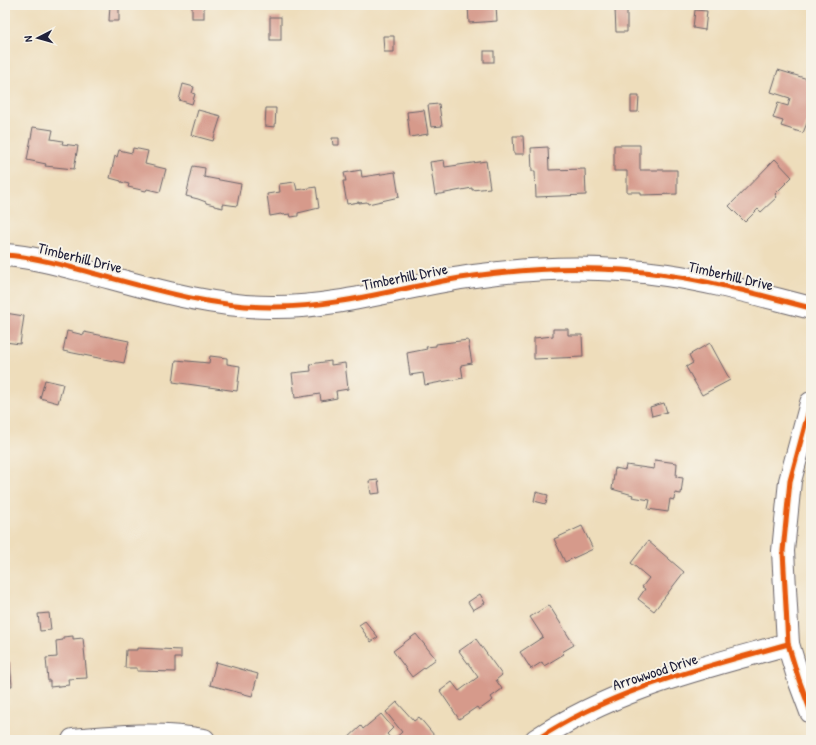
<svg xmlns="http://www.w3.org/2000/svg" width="816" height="745" font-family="'Patrick Hand',sans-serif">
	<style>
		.building { fill: #d69a8b }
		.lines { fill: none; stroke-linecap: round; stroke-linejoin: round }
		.minor-casing { stroke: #696368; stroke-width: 24 }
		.minor { stroke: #fff; stroke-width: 22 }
		.cycleway-casing { stroke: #f7f3e8; stroke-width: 8 }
		.cycleway { stroke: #e8590c; stroke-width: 5 }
		.labels { text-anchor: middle; stroke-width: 4; stroke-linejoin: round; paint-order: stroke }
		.street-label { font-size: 15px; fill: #22223b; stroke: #f7f3e8 }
	</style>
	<rect width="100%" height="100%" fill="#f7f3e8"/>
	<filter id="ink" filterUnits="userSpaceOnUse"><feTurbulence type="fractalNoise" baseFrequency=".025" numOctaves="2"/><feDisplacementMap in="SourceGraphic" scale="8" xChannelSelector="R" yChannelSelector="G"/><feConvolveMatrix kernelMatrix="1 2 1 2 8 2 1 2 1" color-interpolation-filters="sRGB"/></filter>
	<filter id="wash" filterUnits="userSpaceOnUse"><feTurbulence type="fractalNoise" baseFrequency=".012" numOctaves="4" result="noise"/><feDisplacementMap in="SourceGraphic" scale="16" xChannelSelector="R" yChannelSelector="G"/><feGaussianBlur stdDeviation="0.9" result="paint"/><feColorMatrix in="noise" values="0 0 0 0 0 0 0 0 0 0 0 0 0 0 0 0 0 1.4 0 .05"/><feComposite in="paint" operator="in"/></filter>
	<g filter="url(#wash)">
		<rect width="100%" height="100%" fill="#edb"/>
		<g id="blocks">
			<g class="building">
				<path d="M110 5H119V21H109Z"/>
				<rect x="192" y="5" width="12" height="13"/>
				<path d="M468 5H496L497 21 469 23Z"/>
				<path d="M627 8V32H616L615 9Z"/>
				<path d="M695 10 707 11 705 30 693 28Z"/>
				<rect x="270" y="17" width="11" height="23"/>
				<path d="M383 36H394V52H384Z"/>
				<rect x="484" y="51" width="10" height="11"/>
				<path d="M778 70 811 80V113L803 133 781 126 783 121 773 118 778 103 788 106 790 98 771 92Z"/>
				<path d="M183 84 194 87 192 93 195 94 192 104 179 100Z"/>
				<path d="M631 96H639L638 112H631Z"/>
				<path d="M439 104 442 126 431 127 428 105Z"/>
				<path d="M266 108H276L275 127 265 126Z"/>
				<path d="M198 110 221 116 213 141 191 135Z"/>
				<path d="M424 110 428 134 410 137 407 112Z"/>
				<path d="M33 127 53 130 51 139 63 141 62 144 78 146 74 169 45 166 46 164 27 160Z"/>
				<path d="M513 136H523L524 154H514Z"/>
				<path d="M332 138H339V145H333Z"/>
				<path d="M614 145H640V170H677V194L641 195V192H627V171H614Z"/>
				<path d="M548 147 549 170 585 169 586 195 536 197 535 171H532L531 148Z"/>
				<path d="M133 148 148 151 145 164 166 169 160 192 147 189 146 191 128 187 129 184 121 182V181L110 178 115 156 117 157 119 150 132 153Z"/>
				<path d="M775 159 792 177 775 194 777 197 761 212 758 209 745 222 729 206Z"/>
				<path d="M444 160 445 167 486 161 490 188 472 190V188L435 195 430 162Z"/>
				<path d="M193 166 205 168 204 177 241 184 237 206 223 204V208L214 206V205L206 203V202L198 199 186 196Z"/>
				<path d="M361 170 362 177 395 172 399 197 368 204 367 202 359 203V202L347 204 343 181H346L344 173Z"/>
				<path d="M295 182 297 190 316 187 319 208 298 213V216L291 217 290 214 282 215 281 214 270 216 267 194 280 192 279 184Z"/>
				<path d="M5 313 24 316 20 344 5 342Z"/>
				<path d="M553 329H568V335H582L583 357 534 359V338L553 336Z"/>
				<path d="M67 331 84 335V332L129 341 124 363 63 351Z"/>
				<path d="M468 340 472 363 461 365 463 378 425 385 423 373 410 375 407 353 427 349 426 347 436 346V344Z"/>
				<path d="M710 343 730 380 702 395 686 367 693 363 689 355Z"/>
				<path d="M210 356 227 358V364L240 366 237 391 173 382 176 360 209 363Z"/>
				<path d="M331 361V365L345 363 348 389 336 391 337 398 321 401 320 394 295 398 292 373 311 371 310 364Z"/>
				<path d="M45 380 63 384 58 403 40 398Z"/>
				<path d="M664 403 667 412 652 416 650 407Z"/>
				<path d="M655 460 677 463 676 477 683 478 681 494 675 493 674 500 670 499 668 512 648 509 650 500 632 497 633 495 612 489 615 468 625 470 626 465 654 469Z"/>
				<path d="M378 480 380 493 371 494 369 481Z"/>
				<path d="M536 492 548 495 546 504 534 501Z"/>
				<path d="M582 526 593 549 565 562 554 539Z"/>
				<path d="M648 541 684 572 654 611 638 599 645 589 642 587 649 578 631 563Z"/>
				<path d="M480 594 485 603 473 610 468 602Z"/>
				<path d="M549 605 574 645 562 652 564 654 544 666 542 662 531 669 520 652 543 637 530 617Z"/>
				<path d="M49 613 51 630 40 631 38 614Z"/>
				<path d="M365 621 378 637 371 642 359 625Z"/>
				<path d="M416 634 436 659 412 677 393 651Z"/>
				<path d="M73 636V639L83 638 87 678 68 679 69 685 50 687V681H48L46 658 57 657 56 641 63 640V637Z"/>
				<path d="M476 639 502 675 496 680 502 689 491 697 493 700 479 710 477 707 459 719 440 691 452 682 459 691 478 677 459 651Z"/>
				<path d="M137 648 181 650V658H175V672L137 671V668H125L126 650H137Z"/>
				<path d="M5 662H10L12 686H5Z"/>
				<path d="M216 662 258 674 252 696 210 685Z"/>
				<path d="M397 702 414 721 419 717 434 735 428 740H393L402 732 386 712Z"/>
				<path d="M381 714 393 728 387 734 392 740H346L361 726 363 729Z"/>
			</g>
		</g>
	</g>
	<g filter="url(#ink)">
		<use href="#blocks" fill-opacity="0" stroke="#696368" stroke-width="1"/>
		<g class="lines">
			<defs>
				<g id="minor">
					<path d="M5 255C34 257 62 265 89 272 149 288 213 308 275 307 343 307 407 285 474 276 537 267 604 266 667 275 716 282 763 296 811 308"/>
					<path d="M811 403 790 481 783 551 788 644 799 680 811 712"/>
					<path d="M73 740C117 736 161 732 204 740"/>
					<path d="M536 740C615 688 699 669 788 644"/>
				</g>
			</defs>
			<use href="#minor" class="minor-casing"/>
			<use href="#minor" class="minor"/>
			<defs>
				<g id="cycleway">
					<path d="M5 255C34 257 62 265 89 272 149 288 213 308 275 307 343 307 407 285 474 276 537 267 604 266 667 275 716 282 763 296 811 308"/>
					<path d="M811 403 790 481 783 551 788 644 799 680 811 712"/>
					<path d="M536 740C615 688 699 669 788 644"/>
				</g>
			</defs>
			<use href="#cycleway" class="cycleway-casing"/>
			<use href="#cycleway" class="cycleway"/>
		</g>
	</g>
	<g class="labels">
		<g class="street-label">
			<text transform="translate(80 258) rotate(14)" y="5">Timberhill Drive</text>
			<text transform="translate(731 276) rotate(13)" y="5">Timberhill Drive</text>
			<text transform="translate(405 277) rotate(-11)" y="5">Timberhill Drive</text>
			<text transform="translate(655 672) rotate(-18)" y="5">Arrowwood Drive</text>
		</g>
	</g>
	<rect width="816" height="745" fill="none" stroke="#f7f3e8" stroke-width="20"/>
	<g transform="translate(38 38) rotate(264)" stroke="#f7f3e8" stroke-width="3" paint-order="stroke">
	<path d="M0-3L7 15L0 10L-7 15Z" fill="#22223b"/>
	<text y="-6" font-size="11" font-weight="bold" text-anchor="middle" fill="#22223b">N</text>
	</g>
</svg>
